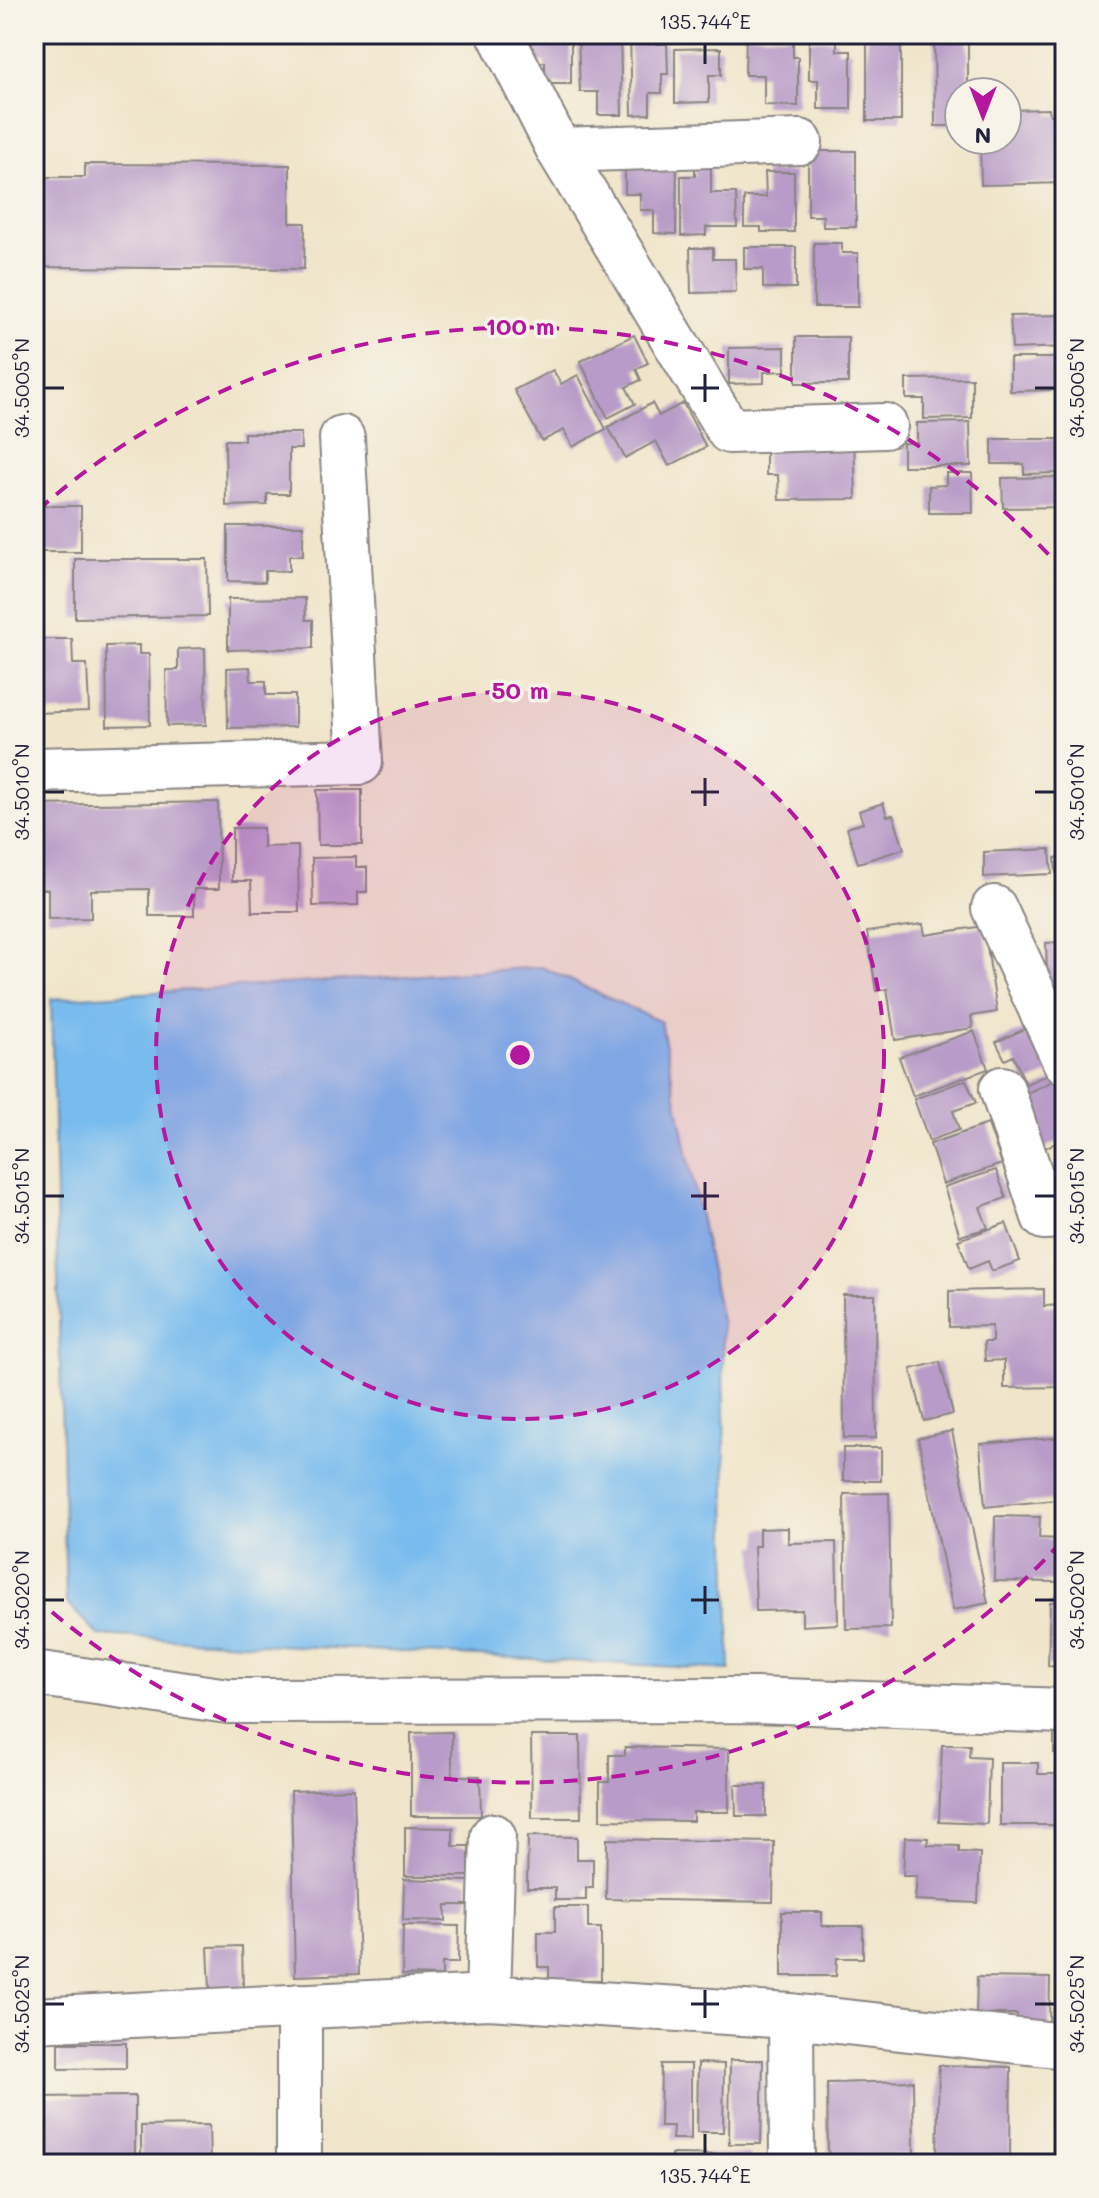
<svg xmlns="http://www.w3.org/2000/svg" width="1099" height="2198" font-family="Mali,sans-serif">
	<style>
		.water { fill: #78bbee; stroke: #4d6e94; stroke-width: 2 }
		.building { fill: #b89bc8 }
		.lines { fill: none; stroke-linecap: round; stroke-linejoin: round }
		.minor-casing { stroke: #898482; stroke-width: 48 }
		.minor { stroke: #fff; stroke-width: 44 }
		.ticks { fill: none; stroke: #22223b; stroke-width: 3 }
		.ring { fill: none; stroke: #b5179e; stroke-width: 4; stroke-dasharray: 14 10 }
		.centre { fill: #b5179e; stroke: #f7f3e8; stroke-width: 4 }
		.ring-label { font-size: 24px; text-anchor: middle; font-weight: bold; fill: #b5179e; stroke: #f7f3e8; stroke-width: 7; stroke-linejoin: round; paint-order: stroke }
		.neatline { fill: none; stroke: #22223b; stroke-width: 3 }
		.ticks-label { font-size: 20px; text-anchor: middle; fill: #22223b }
	</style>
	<rect width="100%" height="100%" fill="#f7f3e8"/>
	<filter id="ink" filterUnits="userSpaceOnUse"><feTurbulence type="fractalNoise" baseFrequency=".0125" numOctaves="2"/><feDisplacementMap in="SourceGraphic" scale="16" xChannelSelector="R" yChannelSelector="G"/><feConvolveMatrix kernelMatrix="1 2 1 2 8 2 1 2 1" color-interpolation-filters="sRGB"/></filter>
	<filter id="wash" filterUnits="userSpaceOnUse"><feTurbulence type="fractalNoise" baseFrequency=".006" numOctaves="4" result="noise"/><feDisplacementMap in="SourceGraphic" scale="32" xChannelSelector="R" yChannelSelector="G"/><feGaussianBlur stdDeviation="1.8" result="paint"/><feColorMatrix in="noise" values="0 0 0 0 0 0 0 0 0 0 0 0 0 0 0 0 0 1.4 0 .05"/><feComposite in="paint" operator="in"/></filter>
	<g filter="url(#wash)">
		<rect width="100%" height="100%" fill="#f0e5ca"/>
		<path class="water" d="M542 967 661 1022 722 1325 730 1670 98 1635 66 1602 51 999Z"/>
		<g id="blocks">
			<g class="building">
				<path d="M532 34H571V84H545V62H532Z"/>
				<path d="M578 34H620L622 115H598V92H580Z"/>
				<path d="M630 34H646V44H667L668 74H662V93H650V114L632 115Z"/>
				<rect x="867" y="34" width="34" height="87"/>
				<path d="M934 34H968V92H959V126H935Z"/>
				<path d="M746 35 793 36V57H798V106L764 105V75H745Z"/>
				<path d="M809 40H837V51H851V109H818V80H809Z"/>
				<path d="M721 48V75H709V102L675 103V49Z"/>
				<path d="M1049 109 1050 115H1065V183L981 185 980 140H1007V110Z"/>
				<path d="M808 151H856V227H823V216H808Z"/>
				<path d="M677 160 676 234 654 233V210H640V194H625V166Z"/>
				<path d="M695 163H711V193H736L737 227H706V235L681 236V176H695Z"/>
				<path d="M85 164 290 165V223H305L304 269 34 267V177H85Z"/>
				<path d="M765 172H794V232H761V227H744V197H766Z"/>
				<path d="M814 243H842V253H858V307H814Z"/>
				<path d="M744 247H796V288H763V269H744Z"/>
				<path d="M690 248H713V259H735L736 292 691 293Z"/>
				<path d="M1065 315V347L1012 349 1010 316Z"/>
				<path d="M634 335 648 363 636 369 641 380 626 387 635 404 608 418 580 361Z"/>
				<rect x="796" y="337" width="52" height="46"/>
				<path d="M785 347V371L764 372V383L729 384V348Z"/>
				<path d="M1010 358H1065V380H1060L1061 390 1010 391Z"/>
				<path d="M553 370 561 384 578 375 606 429 573 447 564 430 542 441 514 390Z"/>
				<path d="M972 378V418L924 419V399H906V379Z"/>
				<path d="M652 403 659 416 683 403 706 447 669 466 656 441 625 458 608 427Z"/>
				<path d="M970 422 971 466H903V443H917V423Z"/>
				<path d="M244 433H301V449H289V494H267V505L226 506 225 440H244Z"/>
				<path d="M854 437 856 499 779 500 778 475H766V439Z"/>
				<path d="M992 439H1065V473L1024 474V464H992Z"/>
				<path d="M946 473H972L973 513H929V486L946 485Z"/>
				<path d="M1065 477V507L1003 508 1002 478Z"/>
				<rect x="34" y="506" width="47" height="46"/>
				<path d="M228 526H303V556H289V571H265V582L228 581Z"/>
				<path d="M75 559H207L208 616 75 618Z"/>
				<path d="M305 598 306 620H313V648L228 650V599Z"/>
				<path d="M34 639H72L73 664H87L89 711 34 713Z"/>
				<path d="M139 645V654H149L150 725 107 726 106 646Z"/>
				<path d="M205 648 206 725 167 726 166 670H178V649Z"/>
				<path d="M250 667 251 681H266V695H295V727L228 728 227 668Z"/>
				<path d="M317 790H362V845H318Z"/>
				<path d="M218 802 219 889H194V916H149V889L91 890V918L48 919V889H34V805Z"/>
				<path d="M883 803 887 816 893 815 904 849 858 863 847 828 863 823 859 811Z"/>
				<path d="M232 828H263V847L298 846 299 912H252L251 881H232Z"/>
				<path d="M1050 849 1052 874 984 877V852Z"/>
				<path d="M356 857V867H367V892H358V905L313 906 312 858Z"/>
				<path d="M1065 857V872L1056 873 1055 858Z"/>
				<path d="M923 924 925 935 984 926 997 1012 971 1016 973 1028 895 1040 887 989 876 991 867 932Z"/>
				<path d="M1065 942V1006L1048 1007 1046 943Z"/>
				<path d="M1031 1026 1053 1072 1026 1084 1013 1056 1005 1060 996 1042Z"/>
				<path d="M974 1031 988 1069 913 1096 899 1057Z"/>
				<path d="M1057 1079 1065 1096V1139L1042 1149 1018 1097Z"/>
				<path d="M966 1080 976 1103 953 1111 959 1130 929 1141 914 1099Z"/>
				<path d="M988 1124 1002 1164 943 1184 930 1144Z"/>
				<path d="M996 1170 1006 1198 980 1207 988 1228 960 1236 944 1187Z"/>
				<path d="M1006 1223 1020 1261 992 1271 988 1261 969 1269 958 1240Z"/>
				<path d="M1044 1289V1306L1065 1305V1387L1004 1388V1360L985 1361 984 1342H992V1326L949 1327V1291Z"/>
				<path d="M843 1295H875L876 1438H844Z"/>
				<path d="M940 1362 953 1414 924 1421 911 1369Z"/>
				<path d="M952 1431 988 1603 953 1610 918 1438Z"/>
				<path d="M1065 1437V1499L985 1507 980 1444Z"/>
				<rect x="843" y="1448" width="38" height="33"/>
				<path d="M889 1493 891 1628 846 1629 844 1494Z"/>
				<path d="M995 1516 1040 1517 1039 1538 1060 1539V1582L994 1581Z"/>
				<path d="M788 1528V1543L836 1542 838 1624 802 1626V1610L756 1611 754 1546H759V1529Z"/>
				<path d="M1050 1602H1065V1667L1048 1666Z"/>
				<path d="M1054 1731H1065V1754L1054 1753Z"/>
				<path d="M452 1732V1776H480L481 1816H411V1733Z"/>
				<path d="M531 1736H580L581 1818H532Z"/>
				<path d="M942 1745H970L969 1757 989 1758 987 1824 939 1822Z"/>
				<path d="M625 1747 729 1749V1812H693V1821L600 1820V1782H609V1755H625Z"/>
				<path d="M1000 1763H1038V1774H1065V1825H1000Z"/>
				<path d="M735 1785H766V1816H736Z"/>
				<path d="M354 1789 359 1974 295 1976 291 1791Z"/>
				<path d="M405 1827 453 1828V1846H469V1876H405Z"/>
				<path d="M528 1836 577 1837V1859H593V1888H586V1900H555V1888H527Z"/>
				<path d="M905 1837 928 1838 927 1845 959 1846V1852L980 1853 978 1903 915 1900 917 1876H903Z"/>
				<path d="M607 1839 774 1842 773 1902 606 1899Z"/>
				<path d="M404 1879 469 1881 468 1905H446V1921L403 1920Z"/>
				<path d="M555 1907H588V1928H601V1980H549V1967H538V1932H555Z"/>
				<path d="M782 1912H822V1926H863V1958H837L836 1976H782Z"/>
				<path d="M403 1925 459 1926 458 1963H442V1976L402 1975Z"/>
				<path d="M242 1946 243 1989H210L208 1947Z"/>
				<path d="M977 1977 1050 1978 1049 2026H1016L1017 2014H976Z"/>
				<path d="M59 2043H126V2068L59 2069Z"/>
				<path d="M730 2060H763L761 2144H729Z"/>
				<path d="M698 2063 724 2064 723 2132H697Z"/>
				<path d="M661 2064H691V2139H672L673 2126H660Z"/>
				<path d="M939 2065 1011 2067 1010 2156 998 2155 997 2164H937Z"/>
				<path d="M913 2081 914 2155 828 2157 827 2083Z"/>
				<path d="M135 2096V2164H34V2097Z"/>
				<path d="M209 2125 210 2164H141V2126Z"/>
				<path d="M671 2154 749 2155V2164H671Z"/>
			</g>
		</g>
	</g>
	<g filter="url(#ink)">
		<use href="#blocks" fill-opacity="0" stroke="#898482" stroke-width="2"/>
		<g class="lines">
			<defs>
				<g id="minor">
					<path d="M500 34 559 150 729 431 885 426"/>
					<path d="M559 150 800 142"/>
					<path d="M34 770 360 762 342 438"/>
					<path d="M994 908 1065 1061"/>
					<path d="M1002 1089 1044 1217 1065 1216"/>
					<path d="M34 1673 228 1701 755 1700 1065 1711"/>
					<path d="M488 1997 493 1836"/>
					<path d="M299 2006V2164"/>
					<path d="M791 2016 792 2164"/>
					<path d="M34 2020 488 1997 791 2016 1065 2046"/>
				</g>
			</defs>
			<use href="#minor" class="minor-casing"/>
			<use href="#minor" class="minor"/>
		</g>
	</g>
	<path class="ticks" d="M705 44V64M705 374V402M44 388H64M691 388H719M1035 388H1055M705 778V806M44 792H64M691 792H719M1035 792H1055M705 1182V1210M44 1196H64M691 1196H719M1035 1196H1055M705 1586V1614M44 1600H64M691 1600H719M1035 1600H1055M705 1990V2018M44 2004H64M691 2004H719M1035 2004H1055M705 2134V2154"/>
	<circle cx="520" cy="1055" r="364" fill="#b5179e" fill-opacity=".12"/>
	<g class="ring">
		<circle cx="520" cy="1055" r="364"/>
		<path d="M1061 1542A728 728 0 0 1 38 1600M38 510A728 728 0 0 1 1061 568"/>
	</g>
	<circle cx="520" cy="1055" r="12" class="centre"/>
	<g class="ring-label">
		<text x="520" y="335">100 m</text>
		<text x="520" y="699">50 m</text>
	</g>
	<rect width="1099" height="2198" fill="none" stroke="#f7f3e8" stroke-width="88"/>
	<g transform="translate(983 116) rotate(180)"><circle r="38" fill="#f7f3e8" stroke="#a29fa3" stroke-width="2"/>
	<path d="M0-6L14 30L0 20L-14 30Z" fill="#b5179e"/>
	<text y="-12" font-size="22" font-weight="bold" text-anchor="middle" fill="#22223b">N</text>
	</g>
	<rect x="44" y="44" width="1011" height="2110" class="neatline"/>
	<g class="ticks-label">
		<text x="705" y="29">135.744°E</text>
		<text transform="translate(1077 388) rotate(-90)" y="7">34.5005°N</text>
		<text transform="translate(22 388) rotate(-90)" y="7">34.5005°N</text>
		<text transform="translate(1077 792) rotate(-90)" y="7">34.5010°N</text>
		<text transform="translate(22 792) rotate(-90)" y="7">34.5010°N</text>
		<text transform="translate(22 1196) rotate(-90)" y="7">34.5015°N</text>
		<text transform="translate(1077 1196) rotate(-90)" y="7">34.5015°N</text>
		<text transform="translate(22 1600) rotate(-90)" y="7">34.5020°N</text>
		<text transform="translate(1077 1600) rotate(-90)" y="7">34.5020°N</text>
		<text transform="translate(22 2004) rotate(-90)" y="7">34.5025°N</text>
		<text transform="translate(1077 2004) rotate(-90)" y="7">34.5025°N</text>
		<text x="705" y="2183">135.744°E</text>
	</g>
</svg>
